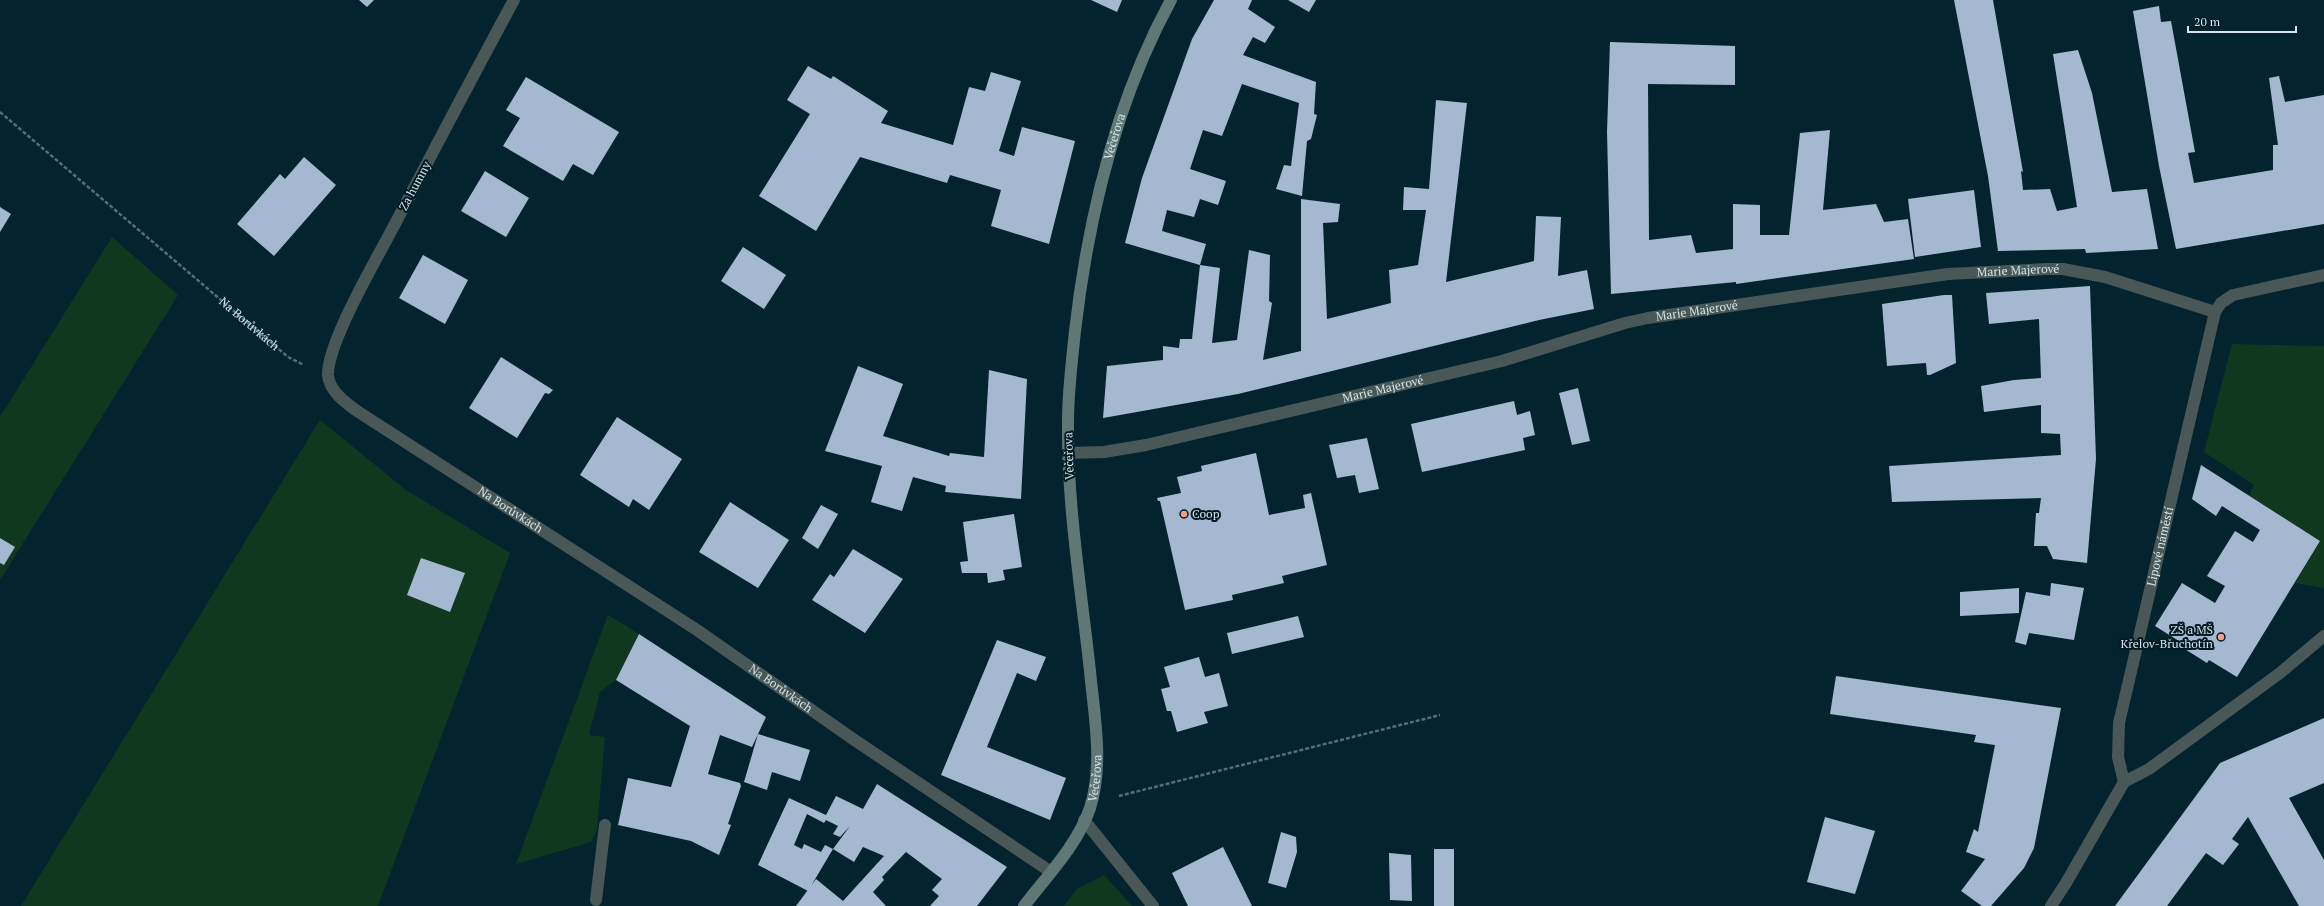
<svg xmlns="http://www.w3.org/2000/svg" width="2324" height="906" font-family="'PT Serif',serif">
	<style>
		.green { fill: #10381e }
		.building { fill: #a5b8d1 }
		.lines { fill: none; stroke-linecap: round; stroke-linejoin: round }
		.path { stroke: #536e77; stroke-width: 2.5; stroke-dasharray: 4 2; stroke-linecap: butt }
		.lane { stroke: #495856; stroke-width: 12 }
		.street { stroke: #495856; stroke-width: 12 }
		.secondary { stroke: #607875; stroke-width: 12 }
		.poi-dot { fill: #f49e89; stroke: #001b24; stroke-width: 1.5 }
		.labels { text-anchor: middle; stroke-width: 4; stroke-linejoin: round; paint-order: stroke }
		.street-label { font-size: 12px; fill: #d3e5ec; stroke: #001b24 }
		.poi-label { font-size: 12px; fill: #d3e5ec; stroke: #001b24; text-anchor: start }
	</style>
	<rect width="100%" height="100%" fill="#03242e"/>
	<g class="green">
		<path d="M112 237 178 295 0 580V417Z"/>
		<path d="M2232 344 2324 346V588L2295 583 2320 541 2249 495 2254 485 2204 452Z"/>
		<path d="M320 420 406 490 510 553 378 906H21Z"/>
		<path d="M608 615 639 634 616 680 600 692 589 735 605 737 597 830 591 842 516 864Z"/>
		<path d="M1104 875 1132 906H1064L1077 889Z"/>
	</g>
	<g class="building">
		<path d="M359 0H374L367 7Z"/>
		<path d="M1091 0H1122L1117 12Z"/>
		<path d="M1214 0H1252L1248 9 1275 27 1265 43 1253 37 1243 55 1316 82 1314 114 1317 115 1311 139 1307 141 1302 196 1276 189 1284 165 1291 166 1299 103 1242 84 1222 136 1203 130 1190 169 1226 181 1218 205 1200 199 1194 217 1167 210 1162 231 1206 244 1200 265 1125 243 1142 178 1192 39Z"/>
		<path d="M1288 0H1316L1309 12Z"/>
		<path d="M1954 0H1993L2023 172 2021 171 2023 190 2050 189 2057 211 2077 207 2053 54 2078 50 2092 93 2112 192 2147 189 2158 249 2086 253 2085 249 1998 251 1988 176Z"/>
		<path d="M2159 6 2161 22 2171 21 2195 152 2188 153 2194 183 2273 170V145H2278L2269 78 2279 76 2285 102 2324 95V224L2176 249 2159 166 2133 11Z"/>
		<path d="M1610 42 1735 46V85L1648 84 1649 240 1691 235 1696 253 1733 249V204L1760 205V235H1789L1800 133 1830 130 1823 210 1876 204 1884 222 1908 219 1914 259 1736 284V282L1611 294 1607 132Z"/>
		<path d="M808 66 831 79 833 76 888 111 881 123 953 145 969 87 985 91 991 72 1021 81 999 151 1014 156 1022 127 1075 141 1049 244 991 226 1001 190 950 175 947 183 860 157 816 231 759 196 810 114 787 100Z"/>
		<path d="M526 77 619 132 593 175 573 164 563 181 503 146 520 118 506 110Z"/>
		<path d="M1436 100 1467 103 1446 282 1534 261 1536 216 1561 217 1558 276 1587 270 1594 309 1539 320 1238 394 1103 418 1107 366 1163 360V346L1179 348 1180 339H1192L1200 265 1220 268 1212 343 1237 340 1249 250 1270 255 1269 301 1272 303 1263 360 1301 351V199L1340 204 1338 222 1323 223 1327 319 1391 303 1389 270 1418 265 1426 210H1403L1404 187 1429 189Z"/>
		<path d="M304 157 336 185 274 256 237 224 280 174 285 179Z"/>
		<path d="M485 171 529 198 506 237 461 211Z"/>
		<path d="M1974 190 1981 247 1915 257 1908 199Z"/>
		<path d="M0 207 11 214 0 232Z"/>
		<path d="M743 247 786 275 764 309 721 281Z"/>
		<path d="M423 255 468 280 445 324 399 298Z"/>
		<path d="M2090 286 2096 459 2087 563 2053 559 2047 546H2034L2036 513H2039L2041 498 1892 502 1889 466 2061 455 2060 434 2041 433V405L1984 412 1981 386 2014 380 2041 378 2039 319 1989 324 1986 293Z"/>
		<path d="M1944 295H1952L1956 363 1930 375H1927L1926 363 1887 366 1882 304Z"/>
		<path d="M501 357 553 390 549 394 545 393 517 438 469 408Z"/>
		<path d="M858 366 903 384 883 436 949 456 950 453 984 457 989 370 1027 379 1021 499 945 492 946 486 913 477 902 511 871 502 882 466 825 451Z"/>
		<path d="M1578 388 1590 441 1572 445 1559 393Z"/>
		<path d="M1514 401 1517 415 1530 411 1535 435 1523 438 1525 450 1422 472 1411 424Z"/>
		<path d="M617 417 682 459 649 510 633 499 629 507 580 475Z"/>
		<path d="M1367 438 1379 489 1359 493 1355 475 1337 478 1329 445Z"/>
		<path d="M1256 453 1269 515 1305 508 1303 495 1311 493 1327 565 1282 576 1284 583 1232 595 1233 600 1185 610 1160 501H1158L1157 498 1181 493 1177 477 1202 471 1201 466Z"/>
		<path d="M2201 465 2320 541 2237 677 2209 660 2207 663 2180 646 2182 643 2155 626 2182 583 2215 603 2225 586 2207 576 2235 531 2253 542 2260 530 2222 506 2216 516 2192 499Z"/>
		<path d="M730 502 789 540 758 588 699 552Z"/>
		<path d="M821 505 838 514 818 549 802 538Z"/>
		<path d="M1014 514 1022 567 1003 570 1005 580 988 583 987 573H962L960 562 968 561 963 522Z"/>
		<path d="M0 538 15 547 4 565 0 563Z"/>
		<path d="M853 549 903 579 865 633 812 600 830 574 834 577Z"/>
		<path d="M421 558 465 573 450 612 407 595Z"/>
		<path d="M2051 583 2084 588 2074 640 2029 633 2026 645 2015 642 2026 592 2050 596Z"/>
		<path d="M2019 588V613L1960 616V592Z"/>
		<path d="M1298 616 1304 637 1232 654 1227 633Z"/>
		<path d="M639 634 766 717 758 734 810 750 800 781 772 772 767 790 744 782 758 734 752 747 720 735 708 774 740 783 741 786 728 824 731 825 719 855 691 841 618 825 628 778 671 787 690 726 616 680Z"/>
		<path d="M997 640 1046 657 1036 681 1017 673 987 747 1066 778 1050 820 941 775Z"/>
		<path d="M1199 657 1205 677 1219 673 1228 706 1204 712 1208 723 1177 732 1171 711H1167L1161 689 1170 687 1164 667Z"/>
		<path d="M1836 676 2061 708 2034 848 2024 868 1991 906H1982L1961 891 1985 859 1966 852 1974 829 1978 832 1995 745 1974 742 1976 735 1830 714Z"/>
		<path d="M2324 718V783L2289 798 2324 860V906H2299L2248 817 2232 839 2239 844 2223 865 2206 853 2167 906H2115L2220 763Z"/>
		<path d="M877 784 1007 867 977 906H930L939 896 932 890 942 879 906 852 882 877 884 880 873 892 886 906H796L816 879 843 901 884 856 863 847 854 862 833 849 850 826 840 837 833 834 838 826 826 820 824 823 807 814 794 845 802 849 804 844 821 852 825 845 833 849 808 891 758 865 789 798 826 815 836 796 863 809Z"/>
		<path d="M1825 817 1875 831 1855 894 1807 882Z"/>
		<path d="M1281 832 1296 837 1297 852 1286 888 1268 883Z"/>
		<path d="M1223 847 1252 906H1188L1172 873Z"/>
		<rect x="1434" y="849" width="20" height="57"/>
		<path d="M1389 853 1411 855 1412 901 1390 900Z"/>
	</g>
	<g class="lines">
		<g class="path">
			<path id="s1" d="M0 112 288 357 304 365"/>
			<path d="M1119 796 1440 715"/>
		</g>
		<path class="lane" d="M596 900 605 825"/>
		<g class="street">
			<path id="s2" d="M514 0C471 79 430 158 388 237 372 267 327 345 328 375 329 391 346 403 357 411L697 630 853 739 1051 872"/>
			<path id="s3" d="M1068 453 1104 452 1146 445 1502 361 1625 323 1648 318 1948 274 2047 269H2063L2105 277 2215 312"/>
			<path id="s4" d="M2124 782 2118 757 2119 723 2215 312 2221 303 2233 295 2324 275"/>
			<path d="M1084 820 1153 906"/>
			<path d="M2051 906 2066 883 2124 782 2149 769 2280 673 2324 636"/>
		</g>
		<path class="secondary" id="s5" d="M1024 906C1047 876 1078 844 1090 808 1104 764 1094 715 1090 671 1081 588 1067 505 1068 421 1068 391 1072 361 1075 331 1088 218 1116 101 1171 0"/>
	</g>
	<g class="poi-dot">
		<circle cx="1184" cy="514" r="4"/>
		<circle cx="2221" cy="637" r="4"/>
	</g>
	<g class="labels">
		<g class="street-label">
			<text dy="4" stroke="none"><textPath href="#s5" startOffset="797">Večeřova</textPath></text>
			<text transform="translate(415 186) rotate(-62)" y="4">Za humny</text>
			<text dy="4" stroke="none"><textPath href="#s3" startOffset="970">Marie Majerové</textPath></text>
			<text dy="4" stroke="none"><textPath href="#s3" startOffset="646">Marie Majerové</textPath></text>
			<text dy="4" stroke="none"><textPath href="#s1" startOffset="327">Na Borůvkách</textPath></text>
			<text dy="4" stroke="none"><textPath href="#s3" startOffset="322">Marie Majerové</textPath></text>
			<text transform="translate(1069 456) rotate(-92)" y="4">Večeřova</text>
			<text dy="4" stroke="none"><textPath href="#s2" startOffset="650">Na Borůvkách</textPath></text>
			<text dy="4" stroke="none"><textPath href="#s4" startOffset="241">Lipové náměstí</textPath></text>
			<text dy="4" stroke="none"><textPath href="#s2" startOffset="974">Na Borůvkách</textPath></text>
			<text dy="4" stroke="none"><textPath href="#s5" startOffset="149">Večeřova</textPath></text>
		</g>
		<g class="poi-label">
			<text x="1192" y="518">Coop</text>
			<text x="2213" y="634" text-anchor="end">ZŠ a MŠ<tspan x="2213" dy="14">Křelov-Břuchotín</tspan></text>
		</g>
	</g>
	<path d="M2188 26v6h108v-6" fill="none" stroke="#d3e5ec" stroke-width="2"/>
	<text x="2194" y="26" font-size="12" fill="#d3e5ec" stroke="#001b24" stroke-width="3" paint-order="stroke">20 m</text>
</svg>
